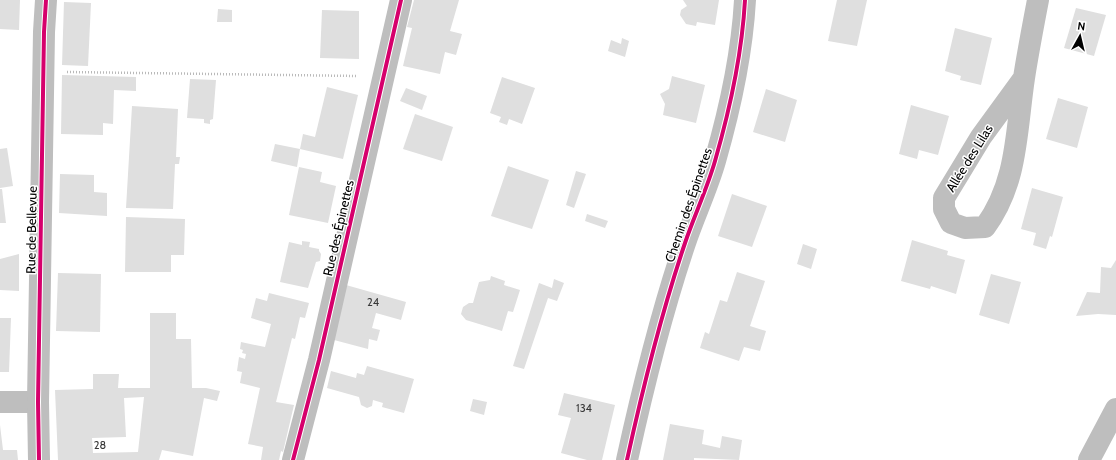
<svg xmlns="http://www.w3.org/2000/svg" width="1116" height="460" font-family="Cabin,sans-serif">
	<style>
		.building { fill: #dfdfdf; fill-rule: evenodd }
		.lines { fill: none; stroke-linecap: round; stroke-linejoin: round }
		.path { stroke: #b9b9b9; stroke-width: 2.5; stroke-dasharray: 1 2; stroke-linecap: butt }
		.street { stroke: #bebebe; stroke-width: 22 }
		.cycleway-casing { stroke: #fff; stroke-width: 6 }
		.cycleway { stroke: #d6006c; stroke-width: 4 }
		.labels { text-anchor: middle; stroke-width: 3; stroke-linejoin: round; paint-order: stroke }
		.number-label { font-size: 11px; fill: #383838 }
		.street-label { font-size: 13px; fill: #000; stroke: #fff }
	</style>
	<rect width="100%" height="100%" fill="#fff"/>
	<g class="building">
		<path d="M0 0H20L19 30 0 29Z"/>
		<path d="M414 0H459L450 31 462 34 456 55 445 52 440 74 403 66 412 28 407 27Z"/>
		<path d="M683 0H719L715 25 697 22 696 26 686 24 680 15 681 10 687 6Z"/>
		<path d="M837 0H867L857 46 828 41Z"/>
		<path d="M64 2 91 3 88 66 62 65Z"/>
		<path d="M1076 8 1106 15 1094 56 1064 48Z"/>
		<path d="M218 9 232 10V22H217Z"/>
		<path d="M322 10 359 11V59L320 58Z"/>
		<path d="M955 28 992 38 981 85 960 80 961 76 945 71Z"/>
		<path d="M622 38 629 41 625 57 608 51 611 40 621 44Z"/>
		<path d="M62 75 136 77V91L114 90 113 124 103 123V135L61 134Z"/>
		<path d="M672 76 705 85 696 123 663 115 665 104 660 94 669 89Z"/>
		<path d="M502 77 535 88 522 124 509 119 507 125 499 122 501 117 490 113Z"/>
		<path d="M190 79 216 80 213 119 210 120V124L204 123V119L187 118Z"/>
		<path d="M327 87 358 95 343 159 300 149 303 134 315 137Z"/>
		<path d="M406 88 427 96 422 110 400 101Z"/>
		<path d="M766 89 797 100 785 142 753 132Z"/>
		<path d="M1058 98 1088 107 1077 148 1046 139Z"/>
		<path d="M911 105 949 116 938 155 919 150 917 159 899 154Z"/>
		<path d="M132 106 178 109 176 157H180L179 164H175L173 209 126 208Z"/>
		<path d="M415 114 453 127 442 161 403 149Z"/>
		<path d="M275 144 300 149 297 167 271 161Z"/>
		<path d="M7 148 13 186 0 188V149Z"/>
		<path d="M508 166 549 180 532 229 491 216Z"/>
		<path d="M299 167 322 172 320 182 336 186 328 223 289 215Z"/>
		<path d="M576 171 586 174 574 208 566 205Z"/>
		<path d="M60 174 94 175V192L107 193V216L59 213Z"/>
		<path d="M1032 188 1063 197 1052 237 1050 236 1046 249 1033 245 1036 233 1021 229Z"/>
		<path d="M0 189H2L6 223H0Z"/>
		<path d="M732 194 767 206 752 247 718 236Z"/>
		<path d="M587 214 608 221 605 228 585 221Z"/>
		<path d="M126 217 185 219 184 255H171V272H125Z"/>
		<path d="M912 240 948 251 947 255 965 260 956 294 931 286 930 289 901 281Z"/>
		<path d="M302 241 310 242 309 247 319 249V251L321 254 320 261 316 262 308 288 280 282 289 242 302 245Z"/>
		<path d="M803 244 817 249 811 269 797 264Z"/>
		<path d="M19 254V291L0 290V259Z"/>
		<path d="M1116 260V315L1098 314 1076 316 1087 292 1100 293 1101 267 1111 268Z"/>
		<path d="M737 272 765 281 750 326 766 331 760 351 744 347 739 361 700 348 705 332 709 334 720 300 727 302Z"/>
		<path d="M58 273 101 274 100 332 56 331Z"/>
		<path d="M991 274 1021 282 1009 324 979 315Z"/>
		<path d="M491 276 505 281 504 285 520 290 513 312 508 311 502 331 466 320 461 314 463 307 469 303H473L479 282 490 280Z"/>
		<path d="M554 279 564 283 557 301 548 298 524 369 513 366 539 283 552 288Z"/>
		<path d="M346 285 406 302 401 320 376 313 372 328 380 330 377 341 369 339 368 349 334 340Z"/>
		<path d="M269 293 309 303 305 318 300 317 295 339 292 338 276 402 294 405 283 452 281 451 279 460H261L263 447 248 444 260 388 240 383 242 372 237 371 239 357 245 359 246 354 242 353 243 350 240 349 241 342 265 347 271 324 251 318 256 298 267 301Z"/>
		<path d="M150 313H176V339H191L192 388H206L220 391 217 401 204 398 193 456 162 450 159 460H58L55 390 93 389V374H119L118 388H150ZM144 397 138 452 93 453 92 438 126 437 124 398Z"/>
		<path d="M0 318H11L9 372H0Z"/>
		<path d="M367 366 414 379 404 413 382 407 383 403 373 400 372 406 367 408 361 405 359 397 327 388 331 371 356 378 357 373 364 375Z"/>
		<path d="M564 393 615 405 602 460H587L561 453 571 418 558 415Z"/>
		<path d="M473 399 487 402 484 415 470 411Z"/>
		<path d="M670 424 704 430 702 444 720 448 722 436 742 440 739 460 694 458V460H663Z"/>
		<path d="M0 425 3 450H17L18 460H0Z"/>
	</g>
	<g class="lines">
		<path class="path" d="M67 72 358 76"/>
		<g class="street">
			<path d="M1024 78 981 137 944 198V209L951 223 965 228 985 227C1018 182 1016 131 1024 78 1028 52 1033 26 1038 0"/>
			<path d="M0 402H38"/>
			<path d="M39 460 38 402 44 32 46 0"/>
			<path d="M293 460 319 360 401 0"/>
			<path d="M627 460C643 387 661 314 685 243 694 216 707 189 715 161 730 109 742 54 745 0"/>
			<path d="M1089 460 1116 409"/>
		</g>
		<defs>
			<g id="cycleway">
				<path d="M39 460 38 402 44 32 46 0"/>
				<path d="M293 460 319 360 401 0"/>
				<path d="M627 460C643 387 661 314 685 243 694 216 707 189 715 161 730 109 742 54 745 0"/>
			</g>
		</defs>
		<use href="#cycleway" class="cycleway-casing"/>
		<use href="#cycleway" class="cycleway"/>
	</g>
	<g class="labels">
		<g class="number-label">
			<text x="373" y="306">24</text>
			<text x="584" y="412">134</text>
			<text x="100" y="449">28</text>
		</g>
		<g class="street-label">
			<text transform="translate(969 158) rotate(-58)" y="5">Allée des Lilas</text>
			<text transform="translate(688 205) rotate(-71)" y="5">Chemin des Épinettes</text>
			<text transform="translate(338 228) rotate(-77)" y="5">Rue des Épinettes</text>
			<text transform="translate(31 230) rotate(-89)" y="5">Rue de Bellevue</text>
		</g>
	</g>
	<g transform="translate(1080 36) rotate(8)" stroke="#ffffff" stroke-width="3" paint-order="stroke">
	<path d="M0-3L7 15L0 10L-7 15Z" fill="#000000"/>
	<text y="-6" font-size="11" font-weight="bold" text-anchor="middle" fill="#000000">N</text>
	</g>
</svg>
